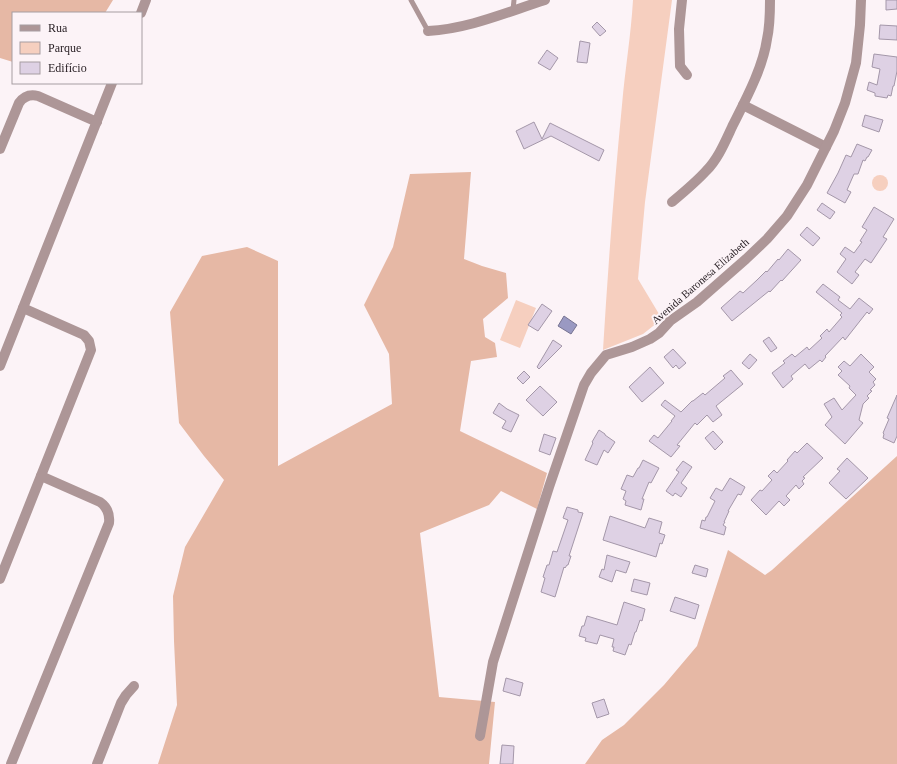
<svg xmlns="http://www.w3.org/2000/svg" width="897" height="764" font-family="'Times New Roman',serif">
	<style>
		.green { fill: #f6cfbf }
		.forest { fill: #e6b8a5 }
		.water { fill: #9a99c2; stroke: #777492 }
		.building { fill: #ded1e4; stroke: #a497a9 }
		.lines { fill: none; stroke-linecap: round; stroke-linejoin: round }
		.service { stroke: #ad9697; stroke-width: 5 }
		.minor { stroke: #ad9697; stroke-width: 10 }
		.tertiary { stroke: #ad9697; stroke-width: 10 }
		.labels { text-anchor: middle; stroke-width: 4; stroke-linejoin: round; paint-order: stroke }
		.street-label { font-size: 11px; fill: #261d22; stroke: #fcf3f7 }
	</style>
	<rect width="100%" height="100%" fill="#fcf3f7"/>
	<g class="green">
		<path d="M633 0H672L645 202 638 279 662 319 643 334 603 350C608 268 614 187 622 105 625 70 631 35 633 0Z"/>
		<circle cx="880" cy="183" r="8"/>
		<path d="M516 300 536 308 520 348 500 340Z"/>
	</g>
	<g class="forest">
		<path d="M0 0H113L105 13H13V62L0 58Z"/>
		<path d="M471 172 464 259 482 266 506 273 508 298 483 319 485 337 495 343 497 357 471 361 460 431 547 473 537 509 501 491 489 505 420 533 439 697 495 702 489 764H158L177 705 174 641 173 596 185 547 224 480 204 456 179 423 170 312 202 256 247 247 278 261V466L392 404 389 354 364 305 393 247 410 174Z"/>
		<path d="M897 456V764H585L602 740 624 725 664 685 697 646 728 550 765 575 772 570Z"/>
	</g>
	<path class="water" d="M564 316 577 325 571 334 558 326Z"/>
	<g class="building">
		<path d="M886 0H897V9L886 10Z"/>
		<path d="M597 22 606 31 600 36 592 27Z"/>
		<path d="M880 25 897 26V40L879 39Z"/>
		<path d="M580 41 590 43 587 63 577 62Z"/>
		<path d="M547 50 558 58 550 70 538 63Z"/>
		<path d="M874 54 897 57V71L894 86H893L891 96 888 95 887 98 875 96V93L867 90 869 82 877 85 880 69 872 67Z"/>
		<path d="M865 115 883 120 879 132 862 126Z"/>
		<path d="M534 122 542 139 550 123 604 150 599 161 551 136 524 149 516 131Z"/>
		<path d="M857 144 872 150 868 157H867L865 161 863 160 858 174H854L847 190 851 192 845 203 827 193 838 173 846 155 851 157Z"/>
		<path d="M822 203 835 212 830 219 817 210Z"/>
		<path d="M874 207 894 219 883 237 887 239 871 263 865 259 855 272 859 275 852 284 837 272 846 259 840 254 845 247 854 253 862 242 860 241 867 230 862 227Z"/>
		<path d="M807 227 820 238 813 246 800 235Z"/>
		<path d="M788 249 801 260 782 281 781 280 770 292 769 291 732 321 721 308 740 291 743 293 757 280 766 271 767 272 778 259 779 260Z"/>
		<path d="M823 284 840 297 838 300 850 309 859 298 873 309 869 314 867 312 845 340 843 337 825 356 826 357 822 362 820 360 809 369 805 364 791 376 793 379 783 388 772 373 785 363 783 361 792 354 795 357 807 347 809 350 822 338 820 336 827 329 829 332 842 317 840 315 842 313 816 292Z"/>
		<path d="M542 304 552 311 538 331 528 325Z"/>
		<path d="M769 337 777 348 771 352 763 341Z"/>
		<path d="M553 340 562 346 539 369 537 367Z"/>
		<path d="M673 349 686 363 679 369 676 365 673 368 664 357Z"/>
		<path d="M750 354 757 360 749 369 742 363Z"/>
		<path d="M861 354 874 367 869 372 876 379 873 382 875 385 870 390 872 391 867 396 869 398 863 404 859 420 863 423 845 444 825 425 832 417 824 404 834 398 842 410 856 395 849 388 850 386 838 375 842 371 838 367 844 361 850 366Z"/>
		<path d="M650 367 664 383 642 402 629 387Z"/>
		<path d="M731 370 743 384 716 406 722 415 713 422 707 415 697 425 695 423 677 445 680 446 671 457 649 441 654 435 658 438 672 421H671L675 416 661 405 665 400 681 412 692 401H693L703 393 705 395 725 378 723 376Z"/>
		<path d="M524 371 530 377 523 384 517 378Z"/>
		<path d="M540 386 557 402 543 416 526 400Z"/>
		<path d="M897 395V436L894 443 883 438 884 434 883 433 889 419 887 418Z"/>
		<path d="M499 403 507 409 519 415 511 432 502 428 506 421 493 413Z"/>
		<path d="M599 430 605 434V435L615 442 608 453 604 450 597 465 585 460 593 443 592 442Z"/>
		<path d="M713 431 723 442 715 450 705 438Z"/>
		<path d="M544 434 556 438 550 455 539 451Z"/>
		<path d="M807 443 823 458 803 477 805 478 802 481 804 484 799 489 796 485 786 496 790 500 784 506 779 501 766 515 751 500 760 490 762 491 772 480 768 476 774 470 777 473 788 461 787 460 795 451 797 453Z"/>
		<path d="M847 458 868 478 846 499 829 483 840 471 837 469Z"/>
		<path d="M643 460 659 468 651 483 649 482 642 499H644L641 510 625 505 626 501 623 499 626 491 621 489 627 475 633 477 638 468H639Z"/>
		<path d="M683 461 692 467 681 483 687 488 681 497 675 493 673 496 666 491 679 472 676 470Z"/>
		<path d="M730 478 745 487 741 495 738 494 728 511H729L724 522H725L723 525 726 527 724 535 700 528 702 520 705 521 706 517H707L715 501 710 498 716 488 722 491Z"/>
		<path d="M567 507 578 510V512L583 513 569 556H571L568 565H567L565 568 564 567 555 597 541 592 545 578 543 577 547 565H549L553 551 557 552 568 520 563 518Z"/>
		<path d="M610 516 645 528 649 518 662 522 659 533 665 535 662 544 660 543 656 557 603 540Z"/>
		<path d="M607 555 630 562 626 573 616 570 612 582 599 577 602 569 604 570Z"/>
		<path d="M695 565 708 569 706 577 692 573Z"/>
		<path d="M634 579 650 583 647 595 631 591Z"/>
		<path d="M675 597 699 605 695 619 670 611Z"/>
		<path d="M624 602 645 609 642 621 640 620 636 632H635L631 645 629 644 625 655 613 651 614 647H612L614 639 600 635 597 644 585 641 586 638 579 636 582 626H584L587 616 617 625Z"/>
		<path d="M506 678 523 683 520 696 503 691Z"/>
		<path d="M604 699 609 714 597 718 592 703Z"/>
		<path d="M502 745 514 746 513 764H500Z"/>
	</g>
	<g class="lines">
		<g class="service">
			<path d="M411 0 428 31"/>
			<path d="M513 10 514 0"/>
		</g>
		<g class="minor">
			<path d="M682 0 679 29 680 66 687 75"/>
			<path d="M141 13 146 0"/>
			<path d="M743 105 826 147"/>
			<path d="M0 149 19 103C24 96 30 94 38 96L97 122"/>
			<path d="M672 202C684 192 696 182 706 171 718 159 725 142 732 127 745 101 763 68 767 39 770 26 770 13 770 0"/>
			<path d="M0 366 112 83"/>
			<path d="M0 579 91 350 89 341 84 335 23 308"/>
			<path d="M480 736 493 662 549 487 584 385 591 373 606 355 632 347 650 339 659 333 670 321 697 302 746 259 767 239 787 216 807 185 834 131 845 103 856 63 860 25 861 0"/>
			<path d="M11 764 109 523C110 514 107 507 100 502L41 476"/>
			<path d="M97 764 121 703 126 695 134 686"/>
		</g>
		<path class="tertiary" d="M428 31C468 29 507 12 545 0"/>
	</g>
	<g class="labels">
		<g class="street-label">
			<text transform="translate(700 281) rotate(-41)" y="4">Avenida Baronesa Elizabeth</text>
		</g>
	</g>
	<rect x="12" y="12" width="130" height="72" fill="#fcf3f7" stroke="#a69da2"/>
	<rect x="20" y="25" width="20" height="6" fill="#ad9697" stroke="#a69da2"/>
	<text x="48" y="32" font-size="12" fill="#261d22">Rua</text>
	<rect x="20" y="42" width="20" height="12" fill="#f6cfbf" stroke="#a69da2"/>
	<text x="48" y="52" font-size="12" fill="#261d22">Parque</text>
	<rect x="20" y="62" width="20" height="12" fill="#ded1e4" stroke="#a69da2"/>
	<text x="48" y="72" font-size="12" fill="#261d22">Edifício</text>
</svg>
